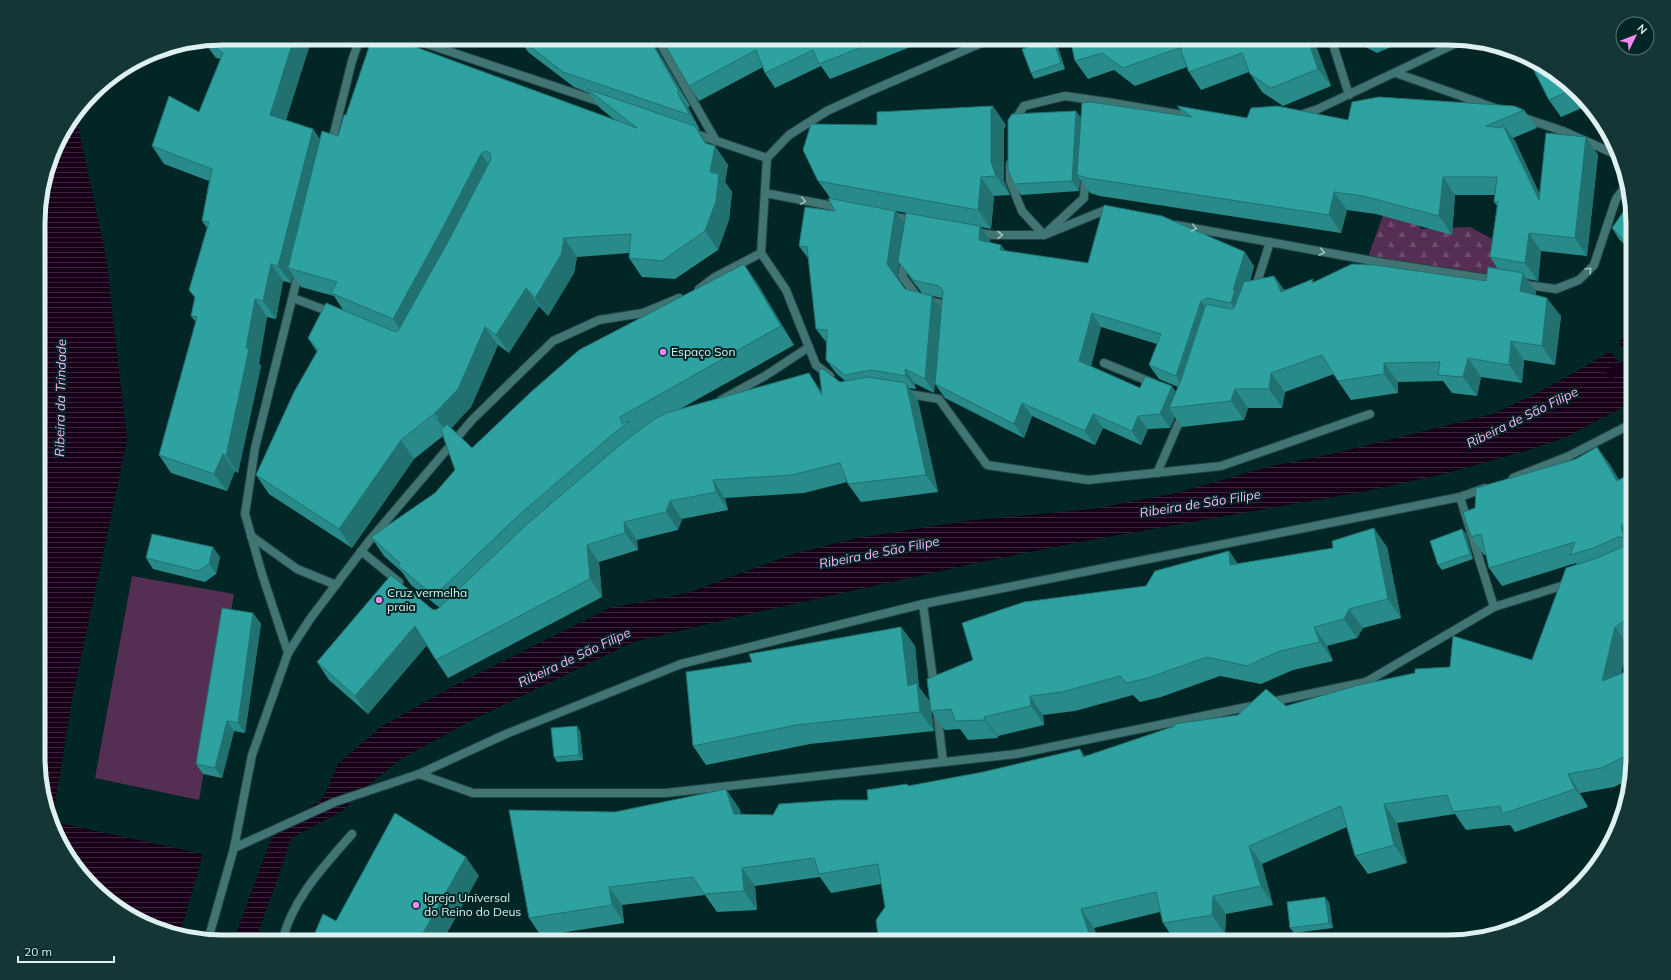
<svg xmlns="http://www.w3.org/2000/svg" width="1671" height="980" font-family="Mulish,sans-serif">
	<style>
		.forest { fill: url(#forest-firs) }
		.pitch { fill: #552e53 }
		.water { fill: url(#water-rules) }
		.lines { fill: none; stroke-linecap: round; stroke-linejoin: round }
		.stream { stroke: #180018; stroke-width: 10 }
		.service-casing { stroke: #214242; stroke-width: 10 }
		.minor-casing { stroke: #214242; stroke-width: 10 }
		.tertiary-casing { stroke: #214242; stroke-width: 10 }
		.service { stroke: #417573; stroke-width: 8 }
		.minor { stroke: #417573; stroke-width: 8 }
		.tertiary { stroke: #417573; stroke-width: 8 }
		.wall { fill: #288b8a; fill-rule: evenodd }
		.shaded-wall { fill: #207170 }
		.building { fill: #2ea2a0; stroke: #207170 }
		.oneway { stroke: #9fbfbe }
		.poi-dot { fill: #f589ef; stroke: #022626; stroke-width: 1.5 }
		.labels { text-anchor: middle; stroke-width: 4; stroke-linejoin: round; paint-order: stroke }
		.poi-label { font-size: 12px; fill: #def1f0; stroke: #022626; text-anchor: start }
		.water-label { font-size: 13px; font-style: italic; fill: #feb3f9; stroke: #022626 }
		.rim { fill: none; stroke: #def1f0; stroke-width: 5 }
	</style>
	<defs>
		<pattern id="forest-firs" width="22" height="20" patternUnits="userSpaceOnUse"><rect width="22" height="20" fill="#552e53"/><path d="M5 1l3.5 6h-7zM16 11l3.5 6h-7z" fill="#6d4d6c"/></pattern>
		<pattern id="water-rules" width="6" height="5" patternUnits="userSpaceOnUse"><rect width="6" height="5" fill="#180018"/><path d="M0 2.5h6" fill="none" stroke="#39263a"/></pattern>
	</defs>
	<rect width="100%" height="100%" fill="#022626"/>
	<path class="forest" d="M1386 207H1408L1421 229 1470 227 1507 247 1501 291 1374 273 1369 254Z"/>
	<path class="pitch" d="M132 576 234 594 199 800 95 778Z"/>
	<g class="water">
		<path d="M76 117 106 257 127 440 72 700 53 816 40 781V199L57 141Z"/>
		<path d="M1633 331V362L1618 342Z"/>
		<path d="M1610 352 1633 379V400L1621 408 1568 436 1525 451 1443 474 1366 491 1090 540 980 562 757 612 633 642 470 721 402 758 372 782 342 811 291 838 278 878 254 942H233L272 837 324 797 338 764 381 727 452 687 610 608 688 593 790 555 858 538 966 521 1093 509 1177 493 1268 467 1332 454 1493 414 1538 393Z"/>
		<path d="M55 822 203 854 179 936 130 917 69 860Z"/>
	</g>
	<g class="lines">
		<path class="stream" d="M1611 373 1633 362"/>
		<defs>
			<g id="service">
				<path d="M657 38 716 141"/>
				<path d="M1255 289 1270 242"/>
				<path d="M293 298 333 313"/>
				<path d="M721 400 765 376 809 347"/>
				<path d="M361 551 399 582"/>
				<path d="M282 942C292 899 324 866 352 834"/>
			</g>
			<g id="minor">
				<path d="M409 38 604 103"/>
				<path d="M1331 38 1349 95"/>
				<path d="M1396 73 1495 108"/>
				<path d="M1100 109 1113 103 1194 117"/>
				<path d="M1300 115 1318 109 1463 40"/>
				<path d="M1521 117 1563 131 1615 154"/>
				<path d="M1013 123 1024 106 1065 96 1113 103"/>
				<path d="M693 133 767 158"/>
				<path d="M331 145 352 61 360 38"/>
				<path d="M1010 164V181L1022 211 1044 235 1084 198 1085 176"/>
				<path d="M765 193 843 208"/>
				<path d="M890 216 916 221"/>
				<path d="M1176 225 1384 263 1496 280"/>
				<path d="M974 232 993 235H1044L1103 211 1112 213"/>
				<path d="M761 253 786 290 816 365 830 376"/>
				<path d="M905 258 902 276 919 299 947 305 946 311"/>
				<path d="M1521 284 1556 289 1579 280 1594 265 1616 199 1625 187"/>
				<path d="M1104 363 1153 383"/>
				<path d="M903 393 939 399 987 465 1088 480 1221 466 1370 414"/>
				<path d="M1157 473 1183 413"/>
				<path d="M1513 478 1569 456 1633 423"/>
				<path d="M1460 497 1494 607"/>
				<path d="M251 536 297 569 336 585"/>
				<path d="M923 604 934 687"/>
				<path d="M288 653 262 574 245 514 255 448 299 271"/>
				<path d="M1270 702 1366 682 1494 607 1568 584"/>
				<path d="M937 710 943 762"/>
				<path d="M419 774 506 734 681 664 923 604 1460 497 1485 488"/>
				<path d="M234 848 335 802 419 774 473 793H666L1016 754 1257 705"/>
			</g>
			<g id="tertiary">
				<path d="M699 289 715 277 761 253 767 158 789 135 827 111 866 93 993 38"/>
				<path d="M208 940 234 848 252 755 288 653 310 619 369 541 472 420 553 341 599 320 643 313 679 298"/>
			</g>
		</defs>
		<use href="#service" class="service-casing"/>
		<use href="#minor" class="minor-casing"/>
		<use href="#tertiary" class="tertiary-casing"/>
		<use href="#service" class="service"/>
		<use href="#minor" class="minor"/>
		<use href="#tertiary" class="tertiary"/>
	</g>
	<g class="wall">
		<path d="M223 38H312L286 120 313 129 320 140 338 136 346 115 616 121 600 108 589 93 574 87 528 52 519 38H652V41L690 106 688 107 700 130 698 129 708 144 715 146 728 165 725 182 732 192 729 220 718 250 675 279 642 277 629 258V253L577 257 574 273 548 316 539 306 509 353 498 345 471 407 451 428 472 448 757 283 794 345 682 408 822 391 840 382 845 381 836 373 826 360V342L816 329 808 258 799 246 835 211 831 199 818 181 877 125H1006L1004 129V181L1010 195 994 196 991 229 981 227 990 240V242L1005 251 1088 263 1254 266 1250 281 1274 276 1284 290 1315 281H1486L1498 269 1490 257 1497 206 1494 202 1495 195H1455L1452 235 1376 214 1347 210 1341 233 1100 196 1090 193 1080 179 1079 191 1021 195 1014 184 1076 111 1081 118 1184 115 1177 106 1247 118 1348 120 1524 110 1537 128 1513 138 1515 141 1539 193 1586 137 1598 155 1587 256 1541 251 1538 281 1527 279 1536 292V295L1561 316 1555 365 1524 360 1522 383 1481 377 1477 396 1452 393 1443 381 1398 382V393L1351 400 1338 381 1334 374 1285 392 1282 408H1248L1244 420 1182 427 1175 417 1170 428 1148 429 1141 445 1103 428 1095 445 1032 416 1024 438 945 398 935 384 942 298 932 296 941 309 934 393 914 383 916 389 909 388 918 401 938 492 861 502 848 484 847 482 804 493 725 498 728 510 682 519 678 530 637 540 638 550 599 562 602 597 448 678 436 660 427 645 368 714 329 680 317 662 432 609 435 610 440 608 411 585 402 572 384 556 371 537 435 493 455 470 443 436 414 459 352 548 269 494 256 475 317 352 308 338 343 310 334 296 301 287 293 275 291 283 283 281 276 319 267 317 259 363 261 366 238 473 235 471 227 491 171 473 159 455 196 322 191 316 195 298 189 290 207 228 202 221 209 181 164 164 152 146 199 112 221 59 216 58 204 42ZM896 211 906 213 904 224ZM899 262 908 275 922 293 905 289 897 277ZM1101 327 1157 344 1149 365 1159 379 1178 387 1176 392 1140 388 1091 366Z"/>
		<path d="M661 38H933L830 79 821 66 775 88 765 73 763 67 699 101 689 86Z"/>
		<path d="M1070 38H1313L1331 86 1283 106 1262 92 1249 72 1201 90 1189 72 1187 67 1135 86 1114 70 1088 79 1075 61Z"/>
		<path d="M1348 38H1412L1377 53Z"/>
		<path d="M1057 44 1065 69 1034 79 1031 73Z"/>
		<path d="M1541 63 1579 92 1589 105 1561 117 1549 100Z"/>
		<path d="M1633 211V253L1619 239 1612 228Z"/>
		<path d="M1597 447 1610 465 1619 480 1633 472V642L1628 645 1621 674 1633 669V769L1630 779 1614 787 1580 793 1588 807 1515 832 1510 825 1466 830 1455 814 1397 823 1407 863 1368 874 1355 856 1347 827 1262 864 1273 905 1226 914 1225 934 1175 941 1163 923 1160 912 1094 928 1099 942H879L885 907 881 884 831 893 820 877 755 886 757 910 717 912 705 895 622 905 624 923 541 936 529 918 615 812 739 808 741 814 773 815 868 800 907 784 909 786 1085 756 1238 715 1286 706 1450 667 1532 660 1577 564 1576 563 1502 586 1489 568 1486 555H1484L1471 537 1475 508 1576 459Z"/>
		<path d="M1462 529 1466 534 1473 559 1442 570 1438 565Z"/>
		<path d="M1387 547 1401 618 1363 628 1357 638 1327 646 1333 661 1293 670 1261 684 1220 676 1161 697 1140 702 1133 695 1075 711 1043 715 1044 725 998 736V738L968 740 960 729 945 730 931 711 973 660 1229 551 1238 564Z"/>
		<path d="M220 557 216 574 205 582 153 569 146 558Z"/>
		<path d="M253 613 261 624 245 733 234 731 222 778 203 774 196 764Z"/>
		<path d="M901 627 915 646 919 687 930 702 934 731 810 744 706 765 693 746 752 662Z"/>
		<path d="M580 731 583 760 557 762 554 757Z"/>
		<path d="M1329 902 1333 928 1294 933 1290 928Z"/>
	</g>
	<g class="shaded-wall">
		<path d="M223 38V53L215 47 210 41Z"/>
		<path d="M294 38H312L282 132 270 115Z"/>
		<path d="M649 38H652V41L690 106 679 91Z"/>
		<path d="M1307 38H1313L1331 86 1318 69Z"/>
		<path d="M1053 39 1057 44 1065 69 1061 63Z"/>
		<path d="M677 92 688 107 700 130 690 115Z"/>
		<path d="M993 106 1006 125 1004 129V181L1010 195 996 176 991 162V110Z"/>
		<path d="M1076 111 1083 121 1077 175 1080 179 1079 191 1072 181Z"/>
		<path d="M1502 123 1515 141 1551 218 1539 200Z"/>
		<path d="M695 126 708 144 715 146 728 165 725 182 732 192 729 220 718 250 705 231 710 172 705 143Z"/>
		<path d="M313 129 325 146 288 268 293 275 291 283 278 266Z"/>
		<path d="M1586 137 1598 155 1587 256 1575 238Z"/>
		<path d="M481 154 494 172 406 338 393 319Z"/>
		<path d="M981 177 994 196 991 229 978 210Z"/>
		<path d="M1443 177 1455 195 1452 235 1439 216Z"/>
		<path d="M1334 192 1347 210 1341 233 1329 215Z"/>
		<path d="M895 211 905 224 897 278 887 264Z"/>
		<path d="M980 226 990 240 988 253 979 240Z"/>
		<path d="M1529 233 1541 251 1538 281 1525 263Z"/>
		<path d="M564 238 577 257 574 273 548 316 535 298Z"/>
		<path d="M1001 245 1011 258 1000 250Z"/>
		<path d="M1245 252 1254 266 1243 301 1240 317 1231 303 1233 290Z"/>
		<path d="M271 264 283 281 276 319 263 301Z"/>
		<path d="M744 264 757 283 794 345 781 326Z"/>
		<path d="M1523 273 1536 292 1534 310 1520 291Z"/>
		<path d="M1274 276 1288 295 1281 292Z"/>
		<path d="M526 288 539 306 509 353 496 335Z"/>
		<path d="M932 296 941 309 934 393 925 379Z"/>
		<path d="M1547 298 1561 316 1555 365 1542 346Z"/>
		<path d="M255 299 267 317 259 363 261 366 238 473 226 456Z"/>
		<path d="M1201 301 1211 315 1186 390 1176 376Z"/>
		<path d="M1092 313 1101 327 1089 374 1079 361Z"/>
		<path d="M485 327 498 345 471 407 449 431 450 437 437 419 435 413Z"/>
		<path d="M1511 341 1524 360 1522 383 1509 365Z"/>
		<path d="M1468 358 1481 377 1477 396 1463 377Z"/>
		<path d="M1384 363 1398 382V393L1384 374Z"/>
		<path d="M905 369 914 383 916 389 906 376Z"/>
		<path d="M809 373 821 391 822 395Z"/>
		<path d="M1271 373 1285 392 1282 408 1269 389Z"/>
		<path d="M906 383 918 401 938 492 926 475Z"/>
		<path d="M1172 386 1182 400 1169 408 1175 417 1170 428 1160 414Z"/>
		<path d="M1235 389 1248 408 1244 420 1231 401Z"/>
		<path d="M1022 403 1032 416 1024 438 1014 424Z"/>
		<path d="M1093 414 1103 428 1095 445 1085 431Z"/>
		<path d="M1138 416 1148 429 1141 445 1132 431Z"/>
		<path d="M401 440 414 459 352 548 339 529Z"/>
		<path d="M1597 447 1610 465 1630 499 1617 481Z"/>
		<path d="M223 454 235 471 227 491 214 474Z"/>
		<path d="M713 480 725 498 728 510 716 492Z"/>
		<path d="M670 501 682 519 678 530 666 512Z"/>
		<path d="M624 522 637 540 638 550 625 533Z"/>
		<path d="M1621 526 1633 542V550L1625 540Z"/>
		<path d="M1374 528 1387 547 1401 618 1388 599Z"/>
		<path d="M1462 529 1466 534 1473 559 1470 554Z"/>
		<path d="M1625 540 1633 551V565Z"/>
		<path d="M587 545 599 562 602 597 590 579Z"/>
		<path d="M213 547 220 557 216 574 209 564Z"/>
		<path d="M1229 551 1242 570 1230 565Z"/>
		<path d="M1349 609 1363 628 1357 638 1344 619Z"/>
		<path d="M253 613 261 624 245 733 238 723Z"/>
		<path d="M415 626 428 644 368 714 355 696Z"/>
		<path d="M901 627 915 646 919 687 930 702 934 731 920 712 908 686Z"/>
		<path d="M1314 627 1327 646 1333 661 1320 642Z"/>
		<path d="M1615 627 1628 645 1615 699 1602 681Z"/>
		<path d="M1030 696 1043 715 1044 725 1031 706Z"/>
		<path d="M984 717 998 736V738L985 720Z"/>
		<path d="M227 721 234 731 222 778 215 768Z"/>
		<path d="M577 726 580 731 583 760 579 755Z"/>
		<path d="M1080 749 1093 768 1083 757Z"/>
		<path d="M1568 774 1580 793 1588 807 1575 789Z"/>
		<path d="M726 789 739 808 747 832 734 814Z"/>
		<path d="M1384 804 1397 823 1407 863 1394 845Z"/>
		<path d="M1249 846 1262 864 1273 905 1261 886Z"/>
		<path d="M466 857 479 876 442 942H418Z"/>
		<path d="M742 868 755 886 757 910 744 891Z"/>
		<path d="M609 887 622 905 624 923 612 905Z"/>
		<path d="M1213 896 1226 914 1225 934 1212 915Z"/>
		<path d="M1325 897 1329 902 1333 928 1329 923Z"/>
		<path d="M1081 909 1094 928 1099 942H1092Z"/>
	</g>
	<g class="building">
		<path d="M223 38H294L270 115 313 129 278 266 271 264 263 301 255 299 246 348 249 349 226 456 223 454 214 474 159 455 197 317 191 316 195 297 189 290 209 222 202 221 212 169 152 146 169 96 199 112 223 53 212 45 214 40Z"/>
		<path d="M372 38H391L637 128 587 89 695 126 705 143 715 146 710 172 719 174 716 201 705 231 662 261 629 258 631 234 564 238 561 255 535 298 526 288 496 335 485 327 458 389 435 413 439 417 437 419 435 413 401 440 339 529 256 475 294 392 318 350 308 338 326 303 393 331H398L449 240 491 159 490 153 485 151 481 154 439 235 393 319 331 293 337 282 288 268 322 131 338 136 344 115H346Z"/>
		<path d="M519 38H649L679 91 677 92 690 115 563 72Z"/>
		<path d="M661 38H885L819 64 813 50 765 73 756 50 689 86Z"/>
		<path d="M1070 38H1307L1318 69 1271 88 1250 74 1242 53 1189 72 1181 51 1182 47 1123 68 1102 53 1075 61Z"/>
		<path d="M1053 39 1061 63 1031 73 1022 49Z"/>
		<path d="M1527 57 1541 63 1574 89 1549 100Z"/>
		<path d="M1379 97 1514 106 1524 110 1486 126 1502 128V123L1539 200 1546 133 1586 137 1575 238 1529 233 1525 263 1490 257 1498 202H1494L1497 177H1443L1439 216 1363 196 1334 192 1329 215 1087 178 1077 175 1082 103 1091 102 1192 117 1177 106 1247 118 1251 108 1277 106 1348 120 1352 102Z"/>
		<path d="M993 106 991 110V162L996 176 981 177 978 210 818 181 803 150 811 124 877 125V112Z"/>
		<path d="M1076 111 1072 181 1014 184 1008 170V120L1012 114Z"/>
		<path d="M828 198 895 211 887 264 905 289 932 296 925 379 905 369 906 376 871 370 845 375 826 360 827 330 816 329 807 247 799 246 805 207 835 211Z"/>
		<path d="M1630 202 1633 211V250L1612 228Z"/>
		<path d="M1104 205 1162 216 1245 252 1233 290H1235L1231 303 1207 298 1201 301 1176 376 1149 365 1161 334 1092 313 1079 361 1140 388 1145 376 1172 386 1160 414 1138 416 1132 431 1093 414 1085 431 1022 403 1014 424 935 384 943 291 939 286 913 280 898 261 906 213 980 226 979 240 1001 245 1000 250 1088 263Z"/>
		<path d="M744 264 781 326 620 417 622 423 630 421 613 434 518 516 434 596 398 566 400 563 371 537 435 493 455 470 441 430 447 424 472 448 531 392 579 350Z"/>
		<path d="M1352 264 1375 265 1486 281 1488 267 1523 273 1520 291 1547 298 1542 346 1511 341 1509 365 1468 358 1463 377 1438 375 1440 362 1384 363V374L1338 381 1322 355 1271 373 1269 389H1235L1231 401 1169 408 1181 380 1206 304 1230 309 1234 308 1244 282 1274 276 1281 292 1313 279 1312 283Z"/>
		<path d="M823 369 840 382 868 377 906 383 926 475 848 484 840 463 792 475 713 480 716 492 670 501 666 512 624 522 625 533 587 545 590 579 436 660 415 626 355 696 317 662 391 575 432 609 435 610 439 608 526 525 621 444 653 420 666 413 809 373 822 395 819 370Z"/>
		<path d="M1597 447 1617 481 1633 472V520L1621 526 1625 540 1623 537H1618L1593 548 1570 555 1575 542 1489 568 1481 534 1471 537 1463 512 1475 508 1476 488 1576 459Z"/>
		<path d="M1374 528 1388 599 1349 609 1344 619 1314 627 1320 642 1280 651 1247 666 1207 657 1148 678 1126 683 1120 676 1062 692 1030 696 1031 706 984 717 985 720 955 721 951 709 931 711 927 679 973 660 962 623 1024 602 1146 586 1155 571 1229 551 1230 565 1333 548 1332 541Z"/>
		<path d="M1462 529 1470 554 1438 565 1430 541Z"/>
		<path d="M152 534 213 547 209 564 198 571 146 558Z"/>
		<path d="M1625 540 1633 565V615L1615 627 1602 681 1633 669V760L1630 754 1601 768 1568 774 1575 789 1502 814 1500 806 1453 812 1447 795 1384 804 1394 845 1355 856 1341 806 1249 846 1261 886 1213 896 1212 915 1163 923 1156 892 1081 909 1092 942H879L876 920 885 907 878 864 819 874 814 858 742 868 744 891 704 894 693 877 609 887 612 905 529 918 509 810 615 812 726 789 734 814 773 815 779 804 837 800H868L867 790 907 784 908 786 983 772 1080 749 1083 757 1175 726 1174 724 1238 715 1266 689 1286 706 1359 685 1415 673V669L1450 667 1453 636 1532 660 1566 568 1597 558 1622 547 1625 545Z"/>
		<path d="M222 608 253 613 238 723 227 721 215 768 196 764Z"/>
		<path d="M901 627 908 686 917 683 920 712 796 725 693 746 686 672 752 662 749 654Z"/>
		<path d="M577 726 579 755 554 757 551 728Z"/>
		<path d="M395 813 466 857 418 942H311L323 914 336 921Z"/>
		<path d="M1325 897 1329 923 1290 928 1287 902Z"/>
	</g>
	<defs><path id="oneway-chevron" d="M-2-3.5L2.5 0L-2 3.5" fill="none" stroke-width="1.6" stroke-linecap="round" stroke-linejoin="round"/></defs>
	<g class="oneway">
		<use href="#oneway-chevron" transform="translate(803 201) rotate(10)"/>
		<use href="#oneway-chevron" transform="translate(1194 228) rotate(10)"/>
		<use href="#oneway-chevron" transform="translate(1000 235)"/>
		<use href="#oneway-chevron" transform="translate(1322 252) rotate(11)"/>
		<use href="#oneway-chevron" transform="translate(1589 270) rotate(-46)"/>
	</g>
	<g class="poi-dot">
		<circle cx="663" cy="352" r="4"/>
		<circle cx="379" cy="600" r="4"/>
		<circle cx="416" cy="905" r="4"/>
	</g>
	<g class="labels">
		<g class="poi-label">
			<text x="671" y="356">Espaço Son</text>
			<text x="387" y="597">Cruz vermelha<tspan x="387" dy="14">praia</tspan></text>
			<text x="424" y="902">Igreja Universal<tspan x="424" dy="14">do Reino do Deus</tspan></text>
		</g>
		<g class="water-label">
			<text transform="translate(60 398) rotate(-89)" y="5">Ribeira da Trindade</text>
			<text transform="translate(1522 417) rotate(-26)" y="5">Ribeira de São Filipe</text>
			<text transform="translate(1200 503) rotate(-9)" y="5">Ribeira de São Filipe</text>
			<text transform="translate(879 552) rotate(-11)" y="5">Ribeira de São Filipe</text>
			<text transform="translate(574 657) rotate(-25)" y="5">Ribeira de São Filipe</text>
		</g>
	</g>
	<path d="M0 0H1671V980H0ZM223 45H1448A178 178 0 0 1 1626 223V757A178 178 0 0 1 1448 935H223A178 178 0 0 1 45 757V223A178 178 0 0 1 223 45Z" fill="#143636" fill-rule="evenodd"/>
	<path class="rim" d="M223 45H1448A178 178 0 0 1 1626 223V757A178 178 0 0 1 1448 935H223A178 178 0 0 1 45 757V223A178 178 0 0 1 223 45Z"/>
	<g transform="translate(1635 36) rotate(47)"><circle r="19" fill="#022626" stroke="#5a7777"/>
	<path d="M0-3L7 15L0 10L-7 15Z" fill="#f589ef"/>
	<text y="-6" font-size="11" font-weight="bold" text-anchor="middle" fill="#def1f0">N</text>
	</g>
	<path d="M18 956v6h96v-6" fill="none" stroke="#def1f0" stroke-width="2"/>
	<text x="24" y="956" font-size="12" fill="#def1f0" stroke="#022626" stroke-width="3" paint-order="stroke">20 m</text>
</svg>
